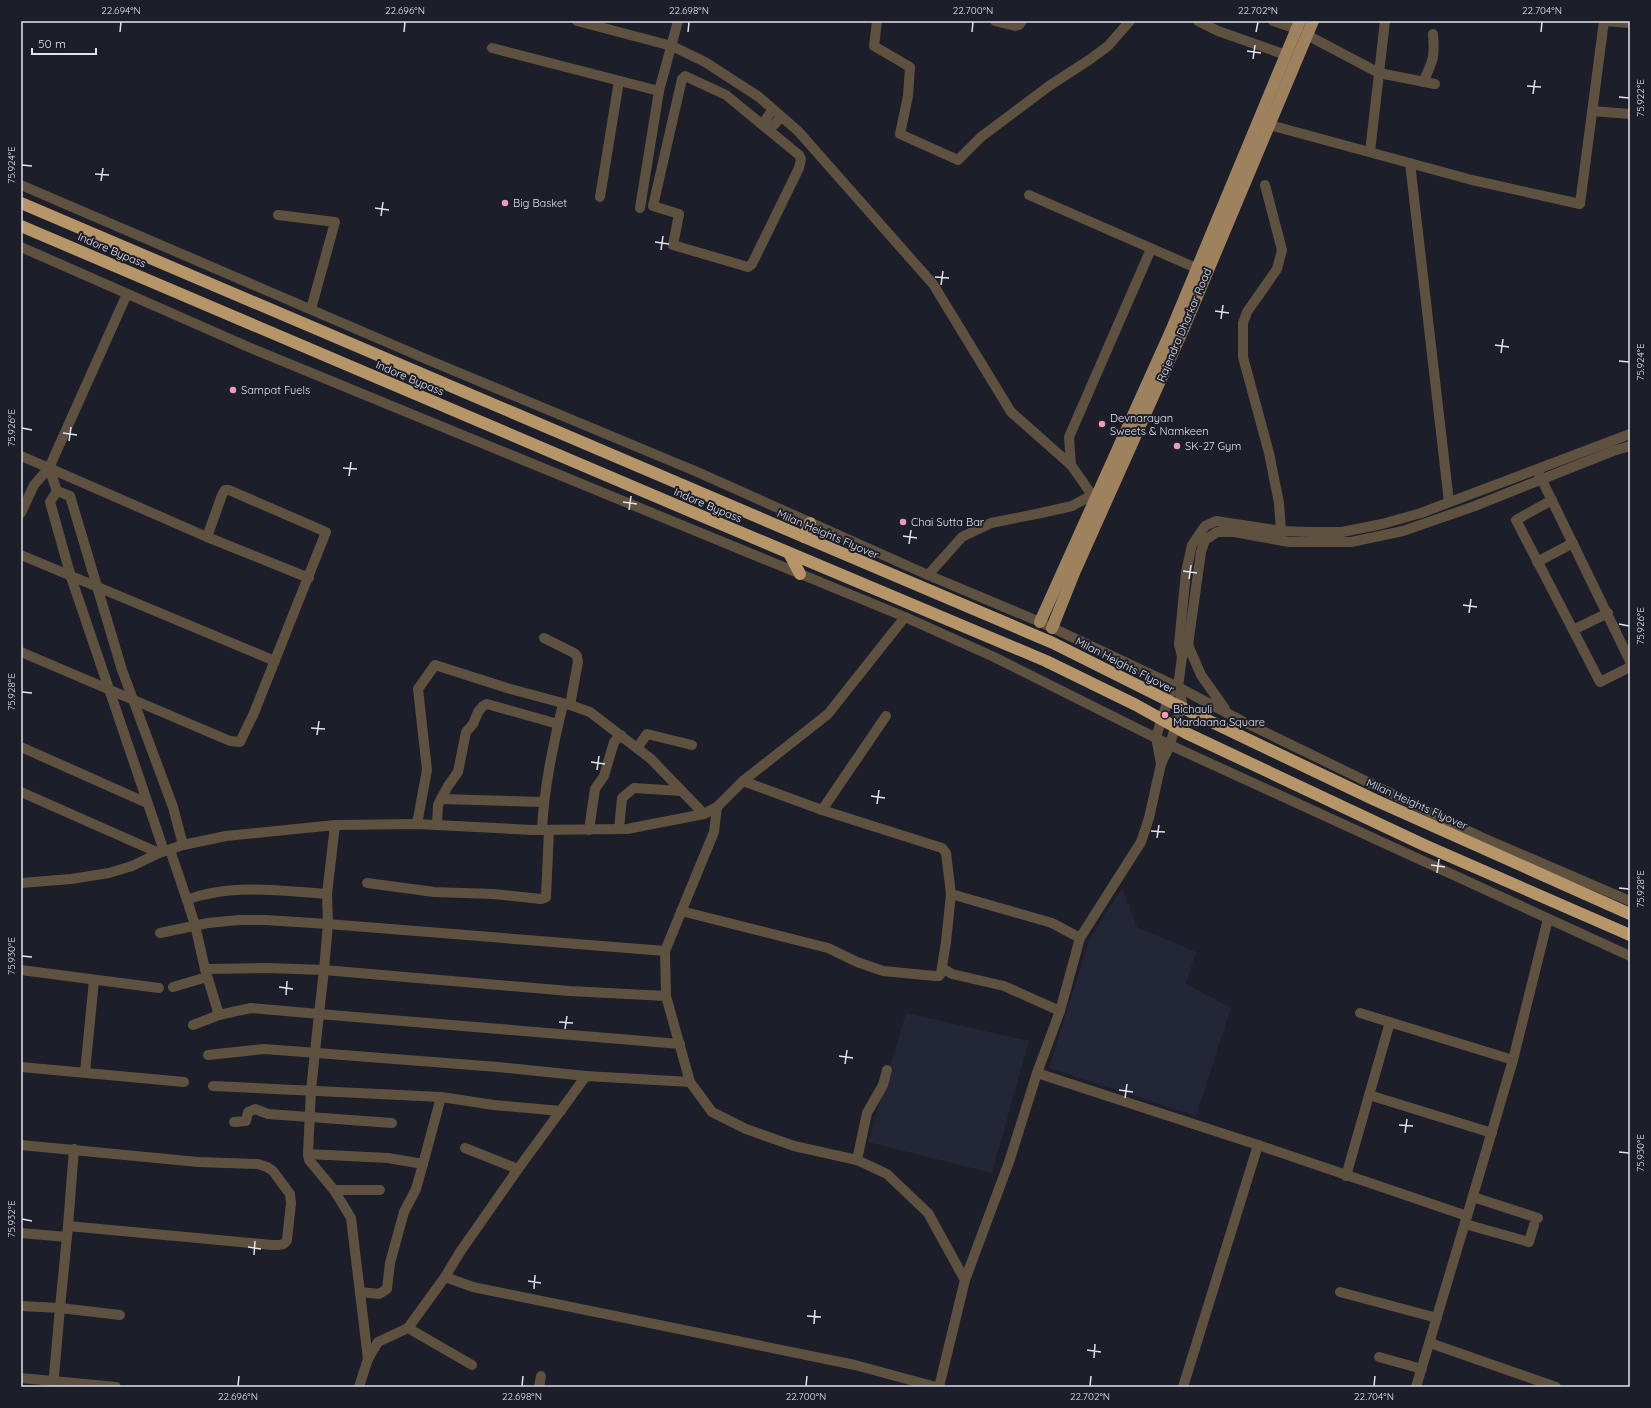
<svg xmlns="http://www.w3.org/2000/svg" width="1651" height="1408" font-family="Quicksand,sans-serif">
	<style>
		.built { fill: #232637 }
		.lines { fill: none; stroke-linecap: round; stroke-linejoin: round }
		.minor { stroke: #5e513f; stroke-width: 10 }
		.major { stroke: #9d825d; stroke-width: 12 }
		.highway { stroke: #b69568; stroke-width: 12 }
		.ticks { fill: none; stroke: #e1e2ea; stroke-width: 1.5 }
		.poi-dot { fill: #f19ab4; stroke: #1c1e2a; stroke-width: 1.5 }
		.labels { text-anchor: middle; stroke-width: 4; stroke-linejoin: round; paint-order: stroke }
		.poi-label { font-size: 11px; fill: #e1e2ea; stroke: #1c1e2a; text-anchor: start }
		.street-label { font-size: 11px; fill: #e1e2ea; stroke: #1c1e2a }
		.neatline { fill: none; stroke: #e1e2ea; stroke-width: 1.5 }
		.ticks-label { font-size: 10px; text-anchor: middle; fill: #e1e2ea }
	</style>
	<rect width="100%" height="100%" fill="#1c1e2a"/>
	<g class="built">
		<path d="M1122 888 1137 927 1196 952 1186 984 1231 1008 1196 1116 1049 1068 1089 940Z"/>
		<path d="M906 1013 1029 1041 992 1173 868 1142Z"/>
	</g>
	<g class="lines">
		<g class="minor">
			<path d="M577 21 672 46 705 62 759 97 798 131 933 284 1011 412 1071 465 1092 495"/>
			<path d="M877 21 874 46 910 67 908 96 900 134 958 160 981 137 1049 86 1089 60 1108 46 1130 21"/>
			<path d="M995 21 1015 26 1019 25 1022 21"/>
			<path d="M1198 21 1218 31 1286 55"/>
			<path d="M1273 21 1297 29"/>
			<path d="M1604 21 1630 23"/>
			<path d="M1307 35 1379 73 1435 84"/>
			<path d="M492 48 659 91"/>
			<path d="M685 76 726 95 799 155 801 159 799 168 752 264 748 267 673 245 679 214 653 206 682 79Z"/>
			<path d="M1423 82C1433 61 1435 58 1433 34"/>
			<path d="M773 109 766 119V127L774 125 781 117"/>
			<path d="M1592 111 1630 114"/>
			<path d="M1263 121 1270 125 1472 180 1580 204 1604 21"/>
			<path d="M1370 152 1385 21"/>
			<path d="M1410 163 1449 502"/>
			<path d="M21 185 426 359 695 471 928 575 1040 622 1178 687 1242 721 1481 837 1630 901"/>
			<path d="M1265 185 1282 250 1277 269 1247 312 1243 323V357L1269 453 1279 503 1281 531"/>
			<path d="M1029 195 1203 271"/>
			<path d="M600 197 619 81"/>
			<path d="M640 208 659 91 678 21"/>
			<path d="M278 215 335 222 311 309"/>
			<path d="M21 247 246 346 905 617 994 657 1170 745 1630 956"/>
			<path d="M21 456 49 468"/>
			<path d="M1071 465 1069 437 1151 249"/>
			<path d="M1539 474 1630 661"/>
			<path d="M57 491 70 496 122 670 173 807 183 845"/>
			<path d="M57 491 50 502 71 577 164 851"/>
			<path d="M57 491 49 468 127 294"/>
			<path d="M1552 500 1516 520 1600 682 1630 667"/>
			<path d="M21 513 34 485 49 468 207 537 309 578"/>
			<path d="M21 555 275 661"/>
			<path d="M1537 562 1573 543"/>
			<path d="M928 575 962 537 991 523 1041 513 1072 506 1096 493"/>
			<path d="M1573 630 1608 613"/>
			<path d="M544 638 574 653 577 656 578 662 570 705"/>
			<path d="M1188 645 1201 675 1225 709"/>
			<path d="M21 652 230 741 240 742 254 713 326 532 229 490H225L222 495 207 537"/>
			<path d="M1182 657 1188 645 1201 552 1205 540 1217 532H1234L1289 542H1351L1403 531 1475 506 1613 451 1630 446"/>
			<path d="M21 747 147 803"/>
			<path d="M637 748 647 734 692 745"/>
			<path d="M1161 764 1156 737 1170 693 1178 687"/>
			<path d="M21 792 159 853"/>
			<path d="M543 802 441 799 448 786 458 772 466 732 473 724 478 712 483 706 487 704 558 724"/>
			<path d="M717 807 714 832 665 951 666 996 690 1082 712 1112 746 1129 794 1146 857 1160 887 1174 928 1213 965 1280"/>
			<path d="M822 810 886 716"/>
			<path d="M417 824 427 770 418 689 435 665 507 688 570 705 590 712 651 759 704 814"/>
			<path d="M335 825 327 894 328 924 324 970 319 1014 680 1044"/>
			<path d="M437 825 438 805 441 799"/>
			<path d="M619 829 622 798 634 788 681 791"/>
			<path d="M542 830C544 787 553 746 563 704"/>
			<path d="M589 830 595 789 604 776 614 742 621 735"/>
			<path d="M170 850 187 900C231 883 281 891 327 894"/>
			<path d="M21 883 71 879 109 873 132 866 159 853 183 845 226 836 335 825 417 824 532 830 627 829 704 814 717 807 743 781 828 714 905 617"/>
			<path d="M367 883 434 892 493 894 541 899 546 897 549 830"/>
			<path d="M951 894 1052 923 1080 938"/>
			<path d="M187 900 195 925 205 969 219 1015 251 1008 319 1014 311 1090 308 1154 309 1160 334 1190 351 1218 368 1359"/>
			<path d="M681 911 828 948 857 962 883 971 935 976H939L941 973 946 942 951 894 946 853 942 848 822 810 743 781"/>
			<path d="M160 933 208 923 239 920H265L328 924 665 951"/>
			<path d="M942 968 952 974 1004 986 1060 1011"/>
			<path d="M205 969 267 968 324 970 569 991 666 996"/>
			<path d="M21 970 159 988"/>
			<path d="M173 987 207 977"/>
			<path d="M1360 1013 1513 1060"/>
			<path d="M193 1025 219 1015"/>
			<path d="M208 1055 264 1049 291 1051 498 1067 586 1076"/>
			<path d="M21 1067 184 1082"/>
			<path d="M85 1072 94 980"/>
			<path d="M1037 1073 1258 1145"/>
			<path d="M213 1086 441 1097 494 1105 561 1111"/>
			<path d="M1369 1095 1492 1133"/>
			<path d="M234 1122 246 1121 248 1112 255 1109 268 1114 392 1123"/>
			<path d="M21 1145 198 1162 258 1164 267 1167 273 1171 290 1194 291 1203 287 1240C284 1246 279 1245 272 1245L68 1226 60 1308 21 1306"/>
			<path d="M465 1148 518 1169"/>
			<path d="M308 1154 388 1158 423 1164 441 1097"/>
			<path d="M857 1160 867 1113 883 1085 887 1070"/>
			<path d="M1346 1176 1390 1022"/>
			<path d="M334 1190H380"/>
			<path d="M1473 1197 1538 1218"/>
			<path d="M1467 1216 1513 1060 1548 919"/>
			<path d="M1465 1224 1529 1242 1534 1225"/>
			<path d="M68 1226 74 1149"/>
			<path d="M21 1233 67 1237"/>
			<path d="M445 1277 473 1287 855 1365 936 1387"/>
			<path d="M360 1292 379 1294 387 1289 390 1263 404 1212 416 1189 423 1164"/>
			<path d="M1340 1292 1437 1318"/>
			<path d="M408 1328 472 1365"/>
			<path d="M1430 1343 1556 1387"/>
			<path d="M1379 1357 1422 1369"/>
			<path d="M21 1378 116 1387"/>
			<path d="M53 1387 60 1308 120 1315"/>
			<path d="M359 1387 368 1359 378 1342 408 1328 445 1277 460 1252 518 1169 586 1076 690 1082"/>
			<path d="M539 1387 541 1376"/>
			<path d="M939 1387 965 1280 1009 1162 1037 1073 1060 1011 1080 938 1141 842 1149 818 1161 764 1170 745 1182 702 1178 687 1182 657 1179 644 1186 572 1192 545 1205 526 1216 521 1281 531 1309 532H1342L1382 524 1421 513 1630 434"/>
			<path d="M1183 1387 1258 1145 1467 1216 1416 1387"/>
		</g>
		<g class="major">
			<path d="M1040 622 1171 331 1300 21"/>
			<path d="M1052 628 1074 573 1185 325 1313 21"/>
		</g>
		<g class="highway">
			<path d="M21 203 1053 643 1195 714 1375 800 1630 914"/>
			<path d="M21 226 697 514 1046 661 1136 705 1186 733 1424 845 1630 935"/>
			<path d="M804 537 810 523"/>
			<path d="M789 553 800 574"/>
		</g>
	</g>
	<path class="ticks" d="M120 32 121 22M404 32 405 22M688 32 689 22M972 32 973 22M1256 32 1258 22M1541 32 1542 22M1247 51 1261 53M1253 59 1255 45M1527 86 1541 87M1533 94 1535 80M1619 97 1629 98M22 165 32 166M95 174 109 175M101 181 103 168M375 208 389 210M381 216 383 202M655 242 669 244M661 250 663 236M935 277 949 278M941 285 943 271M1215 311 1229 313M1221 319 1223 305M1495 345 1509 347M1501 353 1503 339M1619 361 1629 362M22 428 32 430M63 433 77 435M69 441 71 427M343 468 357 469M349 476 351 462M623 502 637 504M629 510 631 496M903 536 917 538M909 544 911 530M1183 571 1197 573M1189 579 1191 565M1463 605 1477 607M1469 613 1471 599M1619 624 1629 626M22 692 32 693M311 728 325 729M317 735 319 721M591 762 605 764M597 770 599 756M871 796 885 798M877 804 879 790M1151 831 1165 832M1157 838 1159 825M1431 865 1445 867M1437 873 1439 859M1619 888 1629 889M22 956 32 957M279 987 293 989M286 995 287 981M559 1022 573 1023M565 1029 567 1016M839 1056 853 1058M845 1064 847 1050M1119 1090 1133 1092M1125 1098 1127 1084M1399 1125 1413 1126M1405 1133 1407 1119M1619 1152 1629 1153M22 1219 32 1221M248 1247 261 1249M254 1255 255 1241M528 1281 541 1283M534 1289 535 1275M807 1316 821 1317M814 1324 815 1310M1087 1350 1101 1352M1094 1358 1095 1344M238 1386 239 1376M522 1386 523 1376M806 1386 807 1376M1090 1386 1091 1376M1374 1386 1375 1376"/>
	<g class="poi-dot">
		<circle cx="505" cy="203" r="4"/>
		<circle cx="233" cy="390" r="4"/>
		<circle cx="1102" cy="424" r="4"/>
		<circle cx="1177" cy="446" r="4"/>
		<circle cx="903" cy="522" r="4"/>
		<circle cx="1165" cy="715" r="4"/>
	</g>
	<g class="labels">
		<g class="poi-label">
			<text x="513" y="207">Big Basket</text>
			<text x="241" y="394">Sampat Fuels</text>
			<text x="1110" y="422">Devnarayan<tspan x="1110" dy="13">Sweets &amp; Namkeen</tspan></text>
			<text x="1185" y="450">SK-27 Gym</text>
			<text x="911" y="526">Chai Sutta Bar</text>
			<text x="1173" y="713">Bichauli<tspan x="1173" dy="13">Mardaana Square</tspan></text>
		</g>
		<g class="street-label">
			<text transform="translate(112 250) rotate(23)" y="4">Indore Bypass</text>
			<text transform="translate(1184 325) rotate(-67)" y="4">Rajendra Dharkar Road</text>
			<text transform="translate(410 378) rotate(23)" y="4">Indore Bypass</text>
			<text transform="translate(708 505) rotate(23)" y="4">Indore Bypass</text>
			<text transform="translate(828 534) rotate(23)" y="4">Milan Heights Flyover</text>
			<text transform="translate(1125 665) rotate(27)" y="4">Milan Heights Flyover</text>
			<text transform="translate(1417 804) rotate(24)" y="4">Milan Heights Flyover</text>
		</g>
	</g>
	<rect width="1651" height="1408" fill="none" stroke="#1c1e2a" stroke-width="44"/>
	<path d="M32 48v6h64v-6" fill="none" stroke="#e1e2ea" stroke-width="2"/>
	<text x="38" y="48" font-size="12" fill="#e1e2ea" stroke="#1c1e2a" stroke-width="3" paint-order="stroke">50 m</text>
	<rect x="22" y="22" width="1607" height="1364" class="neatline"/>
	<g class="ticks-label">
		<text x="121" y="14">22.694°N</text>
		<text x="405" y="14">22.696°N</text>
		<text x="689" y="14">22.698°N</text>
		<text x="973" y="14">22.700°N</text>
		<text x="1258" y="14">22.702°N</text>
		<text x="1542" y="14">22.704°N</text>
		<text transform="translate(1640 98) rotate(-90)" y="4">75.922°E</text>
		<text transform="translate(11 165) rotate(-90)" y="4">75.924°E</text>
		<text transform="translate(1640 362) rotate(-90)" y="4">75.924°E</text>
		<text transform="translate(11 428) rotate(-90)" y="4">75.926°E</text>
		<text transform="translate(1640 626) rotate(-90)" y="4">75.926°E</text>
		<text transform="translate(11 692) rotate(-90)" y="4">75.928°E</text>
		<text transform="translate(1640 889) rotate(-90)" y="4">75.928°E</text>
		<text transform="translate(11 956) rotate(-90)" y="4">75.930°E</text>
		<text transform="translate(1640 1153) rotate(-90)" y="4">75.930°E</text>
		<text transform="translate(11 1219) rotate(-90)" y="4">75.932°E</text>
		<text x="238" y="1400">22.696°N</text>
		<text x="522" y="1400">22.698°N</text>
		<text x="806" y="1400">22.700°N</text>
		<text x="1090" y="1400">22.702°N</text>
		<text x="1374" y="1400">22.704°N</text>
	</g>
</svg>
